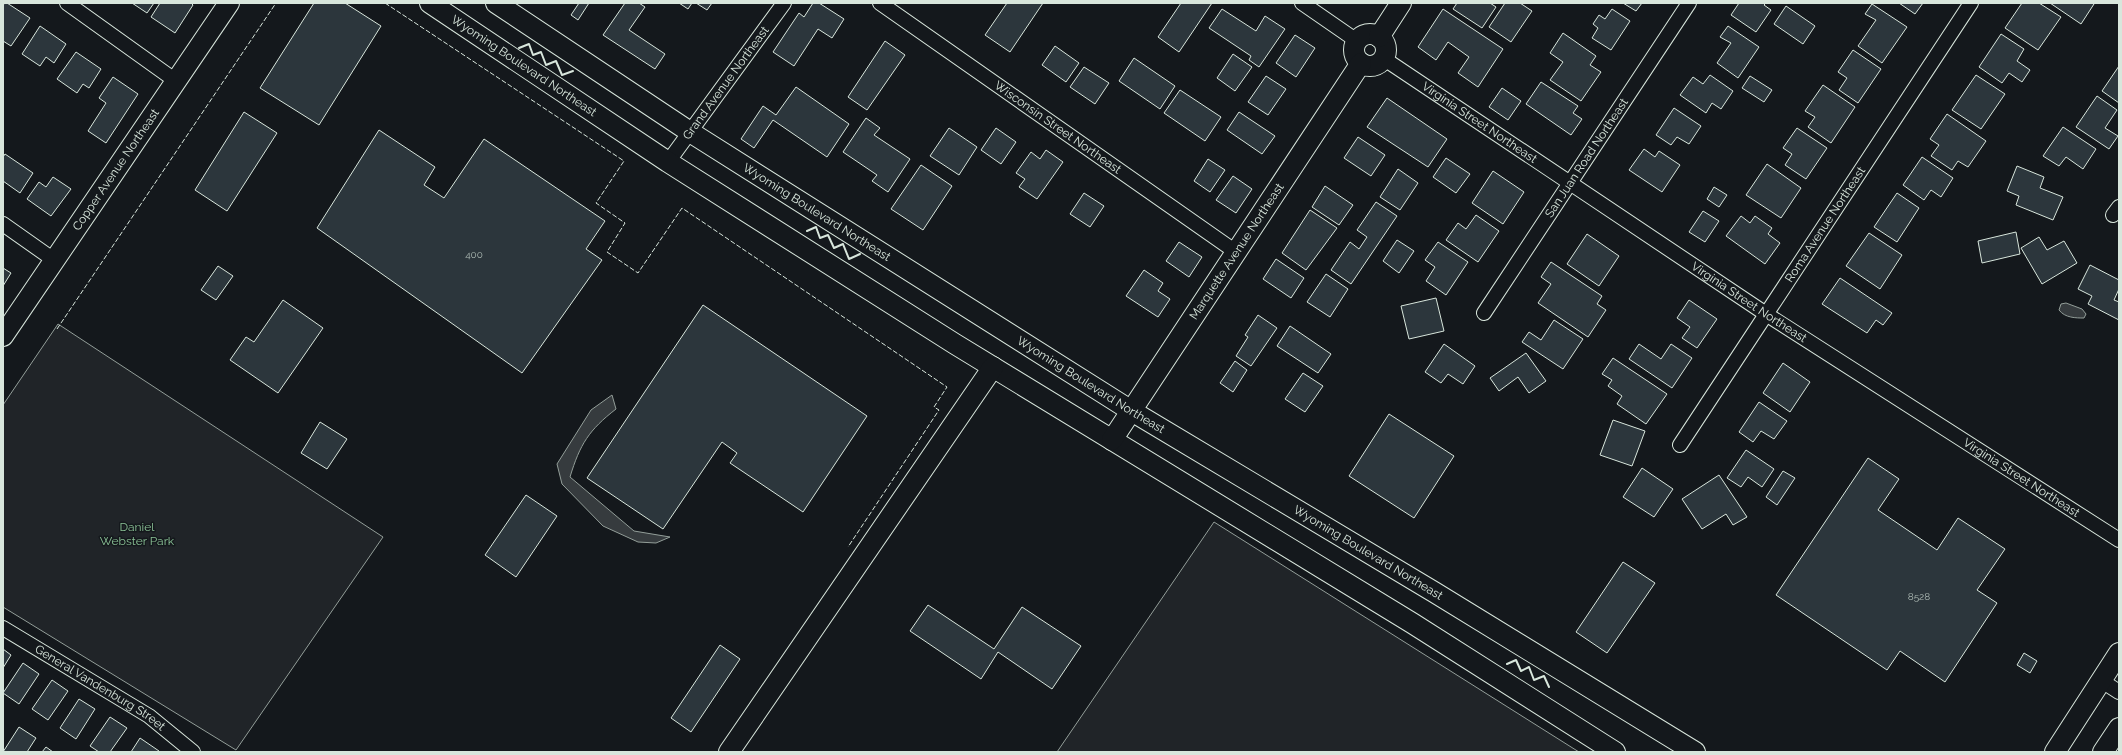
<svg xmlns="http://www.w3.org/2000/svg" width="2122" height="755" font-family="Raleway,sans-serif">
	<style>
		.green { fill: #202428; stroke: #939e99 }
		.water { fill: #363b3e; stroke: #939e99 }
		.building { fill: #2c363c; stroke: #d8e6dc }
		.lines { fill: none; stroke-linecap: round; stroke-linejoin: round }
		.street-casing { stroke: #d8e6dc; stroke-width: 16 }
		.secondary-casing { stroke: #d8e6dc; stroke-width: 22 }
		.street { stroke: #14181c; stroke-width: 14 }
		.secondary { stroke: #14181c; stroke-width: 20 }
		.fence { stroke: #d8e6dc; stroke-width: 1; stroke-dasharray: 5 2; stroke-linecap: butt }
		.wall { stroke: #d8e6dc; stroke-width: 2 }
		.labels { text-anchor: middle; stroke-width: 3; stroke-linejoin: round; paint-order: stroke }
		.number-label { font-size: 10px; fill: #adbab4 }
		.street-label { font-size: 12px; fill: #d8e6dc; stroke: #14181c }
		.park-label { font-size: 12px; fill: #8ac095; stroke: #14181c }
	</style>
	<rect width="100%" height="100%" fill="#14181c"/>
	<g class="green">
		<path d="M58 324 383 537 236 750 3 607V405Z"/>
		<path d="M1214 522 1579 752H1057Z"/>
	</g>
	<g class="water">
		<path d="M2066 303 2082 309 2086 314 2084 318C2076 318 2065 318 2059 310L2061 304Z"/>
		<path d="M612 395 616 409C589 430 580 444 570 477L634 531 670 537 656 543 638 542 603 526 562 484 557 464 591 410Z"/>
	</g>
	<g class="building">
		<path d="M7 3 30 18 11 46 3 41V4Z"/>
		<path d="M132 3H154L147 13Z"/>
		<path d="M160 3H191L193 5 175 33 151 17Z"/>
		<path d="M314 3H345L381 26 319 125 260 88Z"/>
		<path d="M579 3H589L578 20 571 15Z"/>
		<path d="M625 3H639L645 7 629 30 665 54 655 69 603 35Z"/>
		<path d="M679 3H692L688 9Z"/>
		<path d="M696 3H712L707 10Z"/>
		<path d="M813 3H819L844 19 832 38 818 29 794 66 773 52 799 13 804 17Z"/>
		<path d="M1007 3H1043L1010 52 985 35Z"/>
		<path d="M1181 3H1212L1179 52 1158 37Z"/>
		<path d="M1457 3H1490L1496 7 1482 28 1453 9Z"/>
		<path d="M1505 3H1520L1532 11 1511 42 1489 27Z"/>
		<path d="M1623 3H1642L1636 11Z"/>
		<path d="M1739 3H1766L1764 5 1771 10 1756 32 1731 15Z"/>
		<path d="M1899 3H1923L1915 14Z"/>
		<path d="M2022 3H2039L2061 17 2038 50 2005 28Z"/>
		<path d="M2050 3H2092L2094 4 2081 24Z"/>
		<path d="M1872 4 1907 27 1882 63 1858 46 1876 20 1865 14Z"/>
		<path d="M1786 6 1815 26 1803 44 1774 24Z"/>
		<path d="M1222 9 1256 31 1265 16 1285 29 1259 67 1249 60 1251 56 1209 28Z"/>
		<path d="M1443 9 1503 49 1478 87 1458 73 1469 57 1448 42 1436 60 1418 47Z"/>
		<path d="M1612 9 1630 21 1611 50 1592 38 1598 28 1593 24 1599 15 1605 19Z"/>
		<path d="M40 26 66 44 54 63 46 57 40 66 22 54Z"/>
		<path d="M1728 26 1759 47 1738 78 1717 63 1731 43 1720 37Z"/>
		<path d="M1563 33 1596 56 1590 65 1601 72 1581 101 1550 80 1563 62 1550 53Z"/>
		<path d="M2001 34 2024 49 2017 61 2030 70 2022 82 2009 73 2002 83 1979 67Z"/>
		<path d="M1295 35 1315 48 1296 77 1276 63Z"/>
		<path d="M885 41 905 55 867 110 848 97Z"/>
		<path d="M1055 46 1079 63 1066 82 1042 65Z"/>
		<path d="M1853 50 1881 69 1858 103 1839 90 1847 78 1838 72Z"/>
		<path d="M76 52 101 69 89 88 83 84 77 93 57 79Z"/>
		<path d="M1233 54 1252 67 1235 91 1217 78Z"/>
		<path d="M1134 58 1175 86 1160 109 1119 81Z"/>
		<path d="M2119 66V103L2102 91Z"/>
		<path d="M1084 67 1109 83 1095 104 1070 87Z"/>
		<path d="M1710 75 1733 91 1721 109 1712 103 1706 113 1680 95 1693 77 1703 84Z"/>
		<path d="M1976 75 2005 94 1981 129 1952 110Z"/>
		<path d="M1266 76 1286 89 1268 115 1248 102Z"/>
		<path d="M1750 76 1772 90 1764 102 1742 88Z"/>
		<path d="M113 77 138 94 106 143 88 131 106 103 99 98Z"/>
		<path d="M1541 82 1578 106 1573 113 1582 119 1571 135 1526 104Z"/>
		<path d="M1823 85 1855 107 1831 143 1808 127 1815 117 1805 111Z"/>
		<path d="M796 87 849 124 827 157 773 120 754 148 741 139 763 106 776 115Z"/>
		<path d="M1502 88 1521 101 1508 120 1489 107Z"/>
		<path d="M1180 90 1221 117 1205 141 1164 113Z"/>
		<path d="M2097 96 2117 110 2105 128 2118 136 2109 149 2076 127Z"/>
		<path d="M1387 98 1447 139 1428 167 1367 127Z"/>
		<path d="M1674 108 1701 126 1689 144 1677 137 1671 145 1656 135Z"/>
		<path d="M244 112 277 133 227 211 195 190Z"/>
		<path d="M1239 112 1275 136 1262 154 1227 130Z"/>
		<path d="M1947 114 1986 141 1968 167 1958 161 1952 170 1931 156 1939 145 1930 139Z"/>
		<path d="M866 118 880 128 874 135 910 159 888 192 872 181 877 175 843 152Z"/>
		<path d="M2063 127 2096 149 2083 169 2066 157 2059 166 2043 156Z"/>
		<path d="M949 128 977 147 959 175 930 156Z"/>
		<path d="M996 128 1016 142 1001 164 981 150Z"/>
		<path d="M1797 128 1827 148 1806 179 1785 165 1792 154 1783 148Z"/>
		<path d="M379 130 435 167 424 185 444 198 484 139 605 221 586 249 602 260 522 373 317 228Z"/>
		<path d="M1358 137 1385 155 1371 176 1344 158Z"/>
		<path d="M1644 149 1655 157 1659 151 1680 165 1662 192 1629 170Z"/>
		<path d="M1046 150 1063 162 1037 199 1019 187 1025 179 1016 173 1031 152 1040 159Z"/>
		<path d="M5 154 33 173 20 193 3 181V157Z"/>
		<path d="M1922 157 1953 178 1941 197 1931 190 1924 200 1903 185Z"/>
		<path d="M1446 158 1470 174 1456 193 1433 177Z"/>
		<path d="M1208 159 1225 170 1210 192 1194 181Z"/>
		<path d="M1767 164 1801 188 1781 218 1746 195Z"/>
		<path d="M921 165 952 186 923 230 891 209Z"/>
		<path d="M2017 166 2044 177 2040 188 2063 197 2053 220 2016 205 2019 196 2007 191Z"/>
		<path d="M1398 169 1418 183 1400 210 1380 197Z"/>
		<path d="M1493 171 1524 192 1503 224 1472 203Z"/>
		<path d="M1233 176 1252 189 1236 213 1216 200Z"/>
		<path d="M53 177 71 189 51 216 27 199 39 182 46 187Z"/>
		<path d="M1325 186 1353 205 1339 225 1312 207Z"/>
		<path d="M1714 187 1727 195 1719 207 1707 199Z"/>
		<path d="M1084 193 1104 206 1090 227 1070 214Z"/>
		<path d="M1897 193 1919 208 1897 242 1874 227Z"/>
		<path d="M1376 202 1397 216 1351 284 1331 270 1350 242 1359 249 1367 237 1357 230Z"/>
		<path d="M1310 210 1337 228 1306 270 1282 253Z"/>
		<path d="M1703 211 1719 221 1705 242 1689 232Z"/>
		<path d="M1476 215 1499 231 1478 262 1446 240 1458 223 1466 229Z"/>
		<path d="M1741 216 1750 223 1755 216 1772 228 1768 234 1780 243 1765 264 1726 236Z"/>
		<path d="M2016 232 2020 254 1982 263 1978 241Z"/>
		<path d="M1869 233 1902 255 1880 289 1846 266Z"/>
		<path d="M1587 234 1619 256 1599 286 1567 264Z"/>
		<path d="M2039 237 2047 250 2064 241 2077 263 2042 284 2021 248Z"/>
		<path d="M1397 240 1414 251 1399 273 1383 261Z"/>
		<path d="M1179 242 1202 257 1189 277 1166 261Z"/>
		<path d="M1438 242 1468 262 1446 295 1426 281 1435 267 1425 260Z"/>
		<path d="M1276 259 1304 278 1291 298 1263 279Z"/>
		<path d="M1551 262 1602 296 1597 304 1606 310 1588 337 1538 303 1551 284 1541 277Z"/>
		<path d="M2090 265 2119 280V289L2114 300 2119 302V320L2088 304 2092 296 2078 289Z"/>
		<path d="M218 266 233 276 216 300 201 290Z"/>
		<path d="M3 268 11 273 3 286Z"/>
		<path d="M1144 270 1163 283 1158 291 1170 299 1158 317 1126 296Z"/>
		<path d="M1326 274 1348 289 1330 317 1307 302Z"/>
		<path d="M1840 278 1892 313 1883 325 1876 320 1867 333 1822 304Z"/>
		<path d="M1436 298 1444 331 1409 339 1401 306Z"/>
		<path d="M283 300 323 328 278 393 230 360 246 337 254 342Z"/>
		<path d="M1689 300 1717 319 1697 348 1682 338 1690 327 1677 318Z"/>
		<path d="M703 305 867 416 803 512 730 463 737 453 722 442 663 529 587 478Z"/>
		<path d="M1258 315 1277 328 1251 366 1236 356 1248 337 1245 335Z"/>
		<path d="M1554 320 1583 339 1563 369 1522 342 1529 332 1541 340Z"/>
		<path d="M1290 326 1331 354 1318 373 1277 346Z"/>
		<path d="M1444 344 1475 366 1463 384 1448 374 1441 383 1425 372Z"/>
		<path d="M1639 344 1661 359 1671 344 1692 358 1672 388 1629 359Z"/>
		<path d="M1526 353 1546 381 1529 393 1518 377 1499 391 1490 378Z"/>
		<path d="M1613 358 1667 394 1646 424 1617 404 1622 396 1608 386 1612 380 1602 374Z"/>
		<path d="M1235 361 1247 370 1233 392 1220 383Z"/>
		<path d="M1783 363 1810 382 1790 412 1763 393Z"/>
		<path d="M1303 373 1323 386 1305 412 1285 399Z"/>
		<path d="M1759 402 1787 421 1774 439 1761 431 1753 442 1739 432Z"/>
		<path d="M1389 414 1454 456 1414 518 1349 476Z"/>
		<path d="M1613 420 1645 431 1632 466 1600 455Z"/>
		<path d="M320 422 347 439 327 469 301 453Z"/>
		<path d="M1746 450 1774 469 1762 487 1748 477 1741 487 1727 478Z"/>
		<path d="M1868 458 1899 479 1878 510 1937 550 1958 518 2005 549 1977 590 1997 603 1945 682 1900 651 1887 670 1776 595Z"/>
		<path d="M1642 468 1673 489 1654 517 1623 497Z"/>
		<path d="M1783 471 1795 478 1777 505 1766 497Z"/>
		<path d="M1719 475 1747 517 1733 525 1726 514 1702 529 1682 499Z"/>
		<path d="M526 495 557 516 516 577 485 555Z"/>
		<path d="M1623 562 1655 583 1607 653 1576 632Z"/>
		<path d="M928 605 994 649 1022 607 1081 646 1052 689 998 652 981 679 910 631Z"/>
		<path d="M720 645 740 659 691 732 671 718Z"/>
		<path d="M3 649 11 655 3 668Z"/>
		<path d="M2024 653 2037 661 2030 673 2017 665Z"/>
		<path d="M23 663 39 674 19 704 3 693Z"/>
		<path d="M52 680 68 691 48 720 32 709Z"/>
		<path d="M79 699 95 709 76 739 60 728Z"/>
		<path d="M110 717 127 728 110 752H99L90 746Z"/>
		<path d="M19 727 36 738 27 752H3Z"/>
		<path d="M140 738 159 751 158 752H131Z"/>
		<path d="M46 747 53 752H42Z"/>
	</g>
	<g class="lines">
		<defs>
			<g id="street">
				<path d="M67 3 176 81"/>
				<path id="s1" d="M880 3 1236 252"/>
				<path d="M1302 3 1357 41"/>
				<path id="s2" d="M1383 58 1766 314 2119 540"/>
				<path id="s3" d="M668 162 784 3"/>
				<path d="M2113 215 2119 207"/>
				<path d="M3 224 54 260"/>
				<path id="s4" d="M1484 313 1689 3"/>
				<path id="s5" d="M1680 445 1971 3"/>
				<path id="s6" d="M3 628 149 716 193 752"/>
				<path d="M2102 681 2119 692"/>
			</g>
			<g id="secondary">
				<path id="s7" d="M430 3 668 162 955 344 1412 623 1615 752"/>
				<path id="s8" d="M496 3 690 132 1130 410 1434 592 1695 752"/>
				<circle cx="1370" cy="50" r="16"/>
				<path d="M1379 37 1401 3"/>
				<path id="s9" d="M3 336 229 3"/>
				<path id="s10" d="M1112 440 1361 63"/>
				<path d="M729 752 993 367"/>
				<path d="M2055 752 2119 653"/>
				<path d="M2103 752 2119 728"/>
			</g>
		</defs>
		<use href="#street" class="street-casing"/>
		<use href="#secondary" class="secondary-casing"/>
		<use href="#street" class="street"/>
		<use href="#secondary" class="secondary"/>
		<g class="fence">
			<path d="M385 3 624 161 596 203 625 223 607 252 638 273 682 208 947 387 934 407 939 410 848 547"/>
			<path d="M57 329 276 3"/>
		</g>
		<g class="wall">
			<path d="M519 48 529 44 533 55 541 52 546 65 556 61 562 75 573 71"/>
			<path d="M807 231 816 227 820 238 828 235 834 248 843 244 849 259 860 254"/>
			<path d="M1507 664 1516 660 1521 671 1529 667 1534 680 1544 676 1549 687"/>
		</g>
	</g>
	<g class="labels">
		<g class="number-label">
			<text x="474" y="258">400</text>
			<text x="1919" y="600">8528</text>
		</g>
		<g class="street-label">
			<text dy="4" stroke="none"><textPath href="#s7" startOffset="113">Wyoming Boulevard Northeast</textPath></text>
			<text dy="4" stroke="none"><textPath href="#s3" startOffset="98">Grand Avenue Northeast</textPath></text>
			<text dy="4" stroke="none"><textPath href="#s2" startOffset="116">Virginia Street Northeast</textPath></text>
			<text dy="4" stroke="none"><textPath href="#s1" startOffset="217">Wisconsin Street Northeast</textPath></text>
			<text dy="4" stroke="none"><textPath href="#s4" startOffset="186">San Juan Road Northeast</textPath></text>
			<text dy="4" stroke="none"><textPath href="#s9" startOffset="201">Copper Avenue Northeast</textPath></text>
			<text dy="4" stroke="none"><textPath href="#s8" startOffset="383">Wyoming Boulevard Northeast</textPath></text>
			<text dy="4" stroke="none"><textPath href="#s5" startOffset="264">Roma Avenue Northeast</textPath></text>
			<text dy="4" stroke="none"><textPath href="#s10" startOffset="226">Marquette Avenue Northeast</textPath></text>
			<text dy="4" stroke="none"><textPath href="#s2" startOffset="440">Virginia Street Northeast</textPath></text>
			<text dy="4" stroke="none"><textPath href="#s8" startOffset="707">Wyoming Boulevard Northeast</textPath></text>
			<text dy="4" stroke="none"><textPath href="#s2" startOffset="764">Virginia Street Northeast</textPath></text>
			<text dy="4" stroke="none"><textPath href="#s8" startOffset="1031">Wyoming Boulevard Northeast</textPath></text>
			<text dy="4" stroke="none"><textPath href="#s6" startOffset="114">General Vandenburg Street</textPath></text>
		</g>
		<g class="park-label">
			<text x="137" y="531">Daniel<tspan x="137" dy="14">Webster Park</tspan></text>
		</g>
	</g>
	<rect width="2122" height="755" fill="none" stroke="#d8e6dc" stroke-width="8"/>
</svg>
